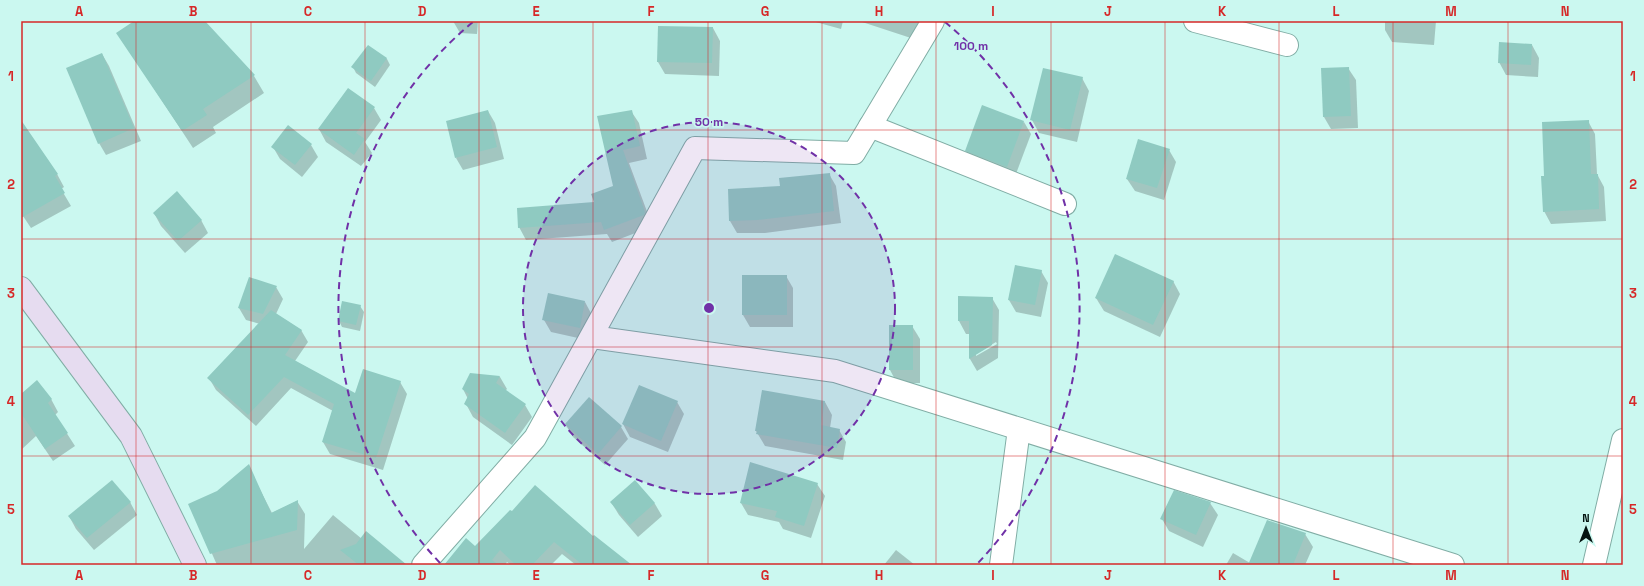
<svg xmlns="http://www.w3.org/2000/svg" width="1644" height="586" font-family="'Space Grotesk',sans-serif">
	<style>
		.shadow { fill: #0003; fill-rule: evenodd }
		.building { fill: #8fcac1 }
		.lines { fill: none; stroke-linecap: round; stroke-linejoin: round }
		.minor-casing { stroke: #81ada5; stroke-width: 24 }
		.secondary-casing { stroke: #81ada5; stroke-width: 24 }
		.minor { stroke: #fff; stroke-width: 22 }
		.secondary { stroke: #e6dcf0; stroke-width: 22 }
		.grid { fill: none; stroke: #d62828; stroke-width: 1; stroke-opacity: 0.55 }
		.ring { fill: none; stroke: #7031a7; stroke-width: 2; stroke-dasharray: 7 5 }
		.centre { fill: #7031a7; stroke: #cbf8f0; stroke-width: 2 }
		.ring-label { font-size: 12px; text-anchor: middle; font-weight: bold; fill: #7031a7; stroke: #cbf8f0; stroke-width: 3.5; stroke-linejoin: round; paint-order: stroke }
		.neatline { fill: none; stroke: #d62828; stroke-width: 1.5 }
		.grid-label { font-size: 13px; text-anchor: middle; font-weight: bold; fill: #d62828 }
	</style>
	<rect width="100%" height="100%" fill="#cbf8f0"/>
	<g class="shadow">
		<path d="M136 21H203L254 76 264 93 213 127 216 133 193 148 121 38Z"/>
		<path d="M453 21H478L477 34 460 33Z"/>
		<path d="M812 21H843L841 29Z"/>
		<path d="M859 21H923L917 40Z"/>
		<path d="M1385 21H1436L1434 45 1392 42 1385 30Z"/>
		<path d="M713 28 720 41 719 76 665 74 658 62Z"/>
		<path d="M1532 45 1539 58 1538 77 1506 75 1499 62Z"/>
		<path d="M368 46 387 59 390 65 375 87 356 73 353 67Z"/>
		<path d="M102 54 109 66 141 141 106 155 99 143Z"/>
		<path d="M1348 68 1356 80 1358 128 1331 129 1324 117Z"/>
		<path d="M1082 78 1089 91 1077 142 1039 133 1032 120Z"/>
		<path d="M374 108 381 120 365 142 372 153 361 166 326 142 319 129Z"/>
		<path d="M488 111 495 123 504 159 463 170 456 158Z"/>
		<path d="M631 111 639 123 647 159 629 163 652 225 651 227 612 242 607 234 526 240 519 227 595 203 614 187Z"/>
		<path d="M1588 121 1595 134 1597 174 1604 187 1606 221 1551 224 1544 211 1545 177Z"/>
		<path d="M21 122 57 174 64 187 61 189 71 206 31 228 21 213Z"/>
		<path d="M1024 122 1031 134 1014 179 974 163 966 151Z"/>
		<path d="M311 145 318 157 302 177 280 159 273 147Z"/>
		<path d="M1169 150 1176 162 1164 200 1135 191 1127 179Z"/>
		<path d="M829 174 836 186 841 223 765 233H737L730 221 781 187Z"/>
		<path d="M154 213 201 220 208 233 185 253 161 226Z"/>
		<path d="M1041 271 1048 283 1041 317 1016 312 1009 300Z"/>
		<path d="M786 276 793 288V327H750L743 315Z"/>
		<path d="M1173 281 1180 294 1160 337 1104 311 1096 298Z"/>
		<path d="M276 287 283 299 276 314 301 330 308 342 295 361 355 394 400 382 407 394 383 470 330 454 323 442 333 411 291 388 256 426 216 390 209 378 260 324 246 320 239 308Z"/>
		<path d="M959 297 992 298 999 310 998 358 977 371 970 359V334H966L959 321ZM996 342 997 344 976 356V354Z"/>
		<path d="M343 302 360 306 364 312 360 331 342 327 339 321Z"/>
		<path d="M585 302 592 315 587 340 551 332 544 320Z"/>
		<path d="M912 326 920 339V383H897L890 370Z"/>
		<path d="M471 374 500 377 507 389 505 391 525 405 532 417 512 445 473 417 466 404 468 399 463 389Z"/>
		<path d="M21 396 51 399 58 412 55 415 75 446 53 461 36 436 21 450Z"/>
		<path d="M677 402 684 414 668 452 630 437 623 424Z"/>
		<path d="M825 402 832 415 830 428 839 430 846 442 843 460 765 446 756 431Z"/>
		<path d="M566 425 621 427 628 439 605 465 573 437Z"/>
		<path d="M248 466 272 513 297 501 305 514 304 549 333 515 362 539 406 565H217L190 504 218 492Z"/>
		<path d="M635 481 655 504 662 516 638 537 619 515 611 502Z"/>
		<path d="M817 484 825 496 811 538 783 529 779 522 748 515 741 503Z"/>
		<path d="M130 502 137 515 94 550 76 529 69 516Z"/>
		<path d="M1210 503 1218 515 1203 547 1169 531 1162 519Z"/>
		<path d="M512 512 625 565H576L562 554 551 565H511L507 562 505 565H445L475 547Z"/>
		<path d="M1305 534 1313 547 1305 565H1226L1233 553 1250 563Z"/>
		<path d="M896 550 915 565H884Z"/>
	</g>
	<g class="building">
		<path d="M134 21H205L255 75 203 109 207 115 182 131 116 33Z"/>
		<path d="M658 26 713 27 712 63 657 62Z"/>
		<path d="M1499 42 1532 44 1531 65 1498 63Z"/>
		<path d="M368 45 387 58 371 81 351 67Z"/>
		<path d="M102 53 134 128 98 144 66 68Z"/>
		<path d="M1349 67 1351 116 1323 117 1321 68Z"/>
		<path d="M1043 68 1083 77 1070 130 1030 120Z"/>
		<path d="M348 88 375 107 356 133 365 139 354 155 318 129Z"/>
		<path d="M982 105 1024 121 1007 167 965 151Z"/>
		<path d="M488 110 497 147 455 158 446 121Z"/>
		<path d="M632 110 640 146 623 150 645 212 644 215 604 230 601 222 518 228 517 208 594 202 591 194 613 186 597 116Z"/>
		<path d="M21 120 58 174 55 176 65 193 21 218Z"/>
		<path d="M1589 120 1591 174H1598L1599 209 1543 212 1541 176H1544L1542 122Z"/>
		<path d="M288 125 312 144 295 165 271 147Z"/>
		<path d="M1138 139 1170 149 1157 188 1126 179Z"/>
		<path d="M830 173 834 211 757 220 729 221 728 189 780 186 779 178Z"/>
		<path d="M177 191 202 220 178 241 153 213Z"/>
		<path d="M1115 254 1174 281 1153 325 1095 298Z"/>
		<path d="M1015 265 1042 270 1035 305 1008 300Z"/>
		<rect x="742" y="275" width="45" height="40"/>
		<path d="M249 277 277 286 263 314 238 308Z"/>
		<path d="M548 293 585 301 580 328 542 320Z"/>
		<path d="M958 296 993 297 992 345 969 359V321H958Z"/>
		<path d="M342 301 361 305 356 325 338 321Z"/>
		<path d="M271 310 302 330 285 355 355 393 363 369 401 381 376 458 322 442 334 404 284 377 248 415 207 378Z"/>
		<rect x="889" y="325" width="24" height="45"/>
		<path d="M470 373 500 376 496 383 526 404 505 433 464 404 469 394 462 389Z"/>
		<path d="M37 380 52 399 48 403 68 433 45 449 21 413V394Z"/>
		<path d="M639 385 678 401 661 441 622 424Z"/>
		<path d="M762 390 825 401 821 425 840 429 837 448 756 434 757 431H755Z"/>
		<path d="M589 397 622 426 598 454 565 424Z"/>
		<path d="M750 462 818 483 804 526 775 517 777 511 740 503Z"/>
		<path d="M249 464 271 513 298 500 297 530 210 554 188 504 217 491Z"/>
		<path d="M112 480 131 502 87 538 68 516Z"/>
		<path d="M635 480 655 503 630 525 610 502Z"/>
		<path d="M535 485 593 536 594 535 632 565H583L554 542 532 565H516L500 550 492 560 499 565H444L466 538 475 546 510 510 512 511Z"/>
		<path d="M1174 490 1211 502 1196 535 1160 519Z"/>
		<path d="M1267 520 1306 533 1293 565H1248Z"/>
		<path d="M366 531 407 565H359L340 550 356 544Z"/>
	</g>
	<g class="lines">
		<defs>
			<g id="minor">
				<path d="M1195 21 1287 45"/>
				<path d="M870 126 1065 204"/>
				<path d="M592 337 835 371 1453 565"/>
				<path d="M423 565 535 438 695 148 854 153 933 21"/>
				<path d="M1001 565 1019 429"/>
				<path d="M1594 565 1623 440"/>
			</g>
			<path id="secondary" d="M21 288 131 436 195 565"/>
		</defs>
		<use href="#minor" class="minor-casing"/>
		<use href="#secondary" class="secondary-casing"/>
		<use href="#minor" class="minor"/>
		<use href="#secondary" class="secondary"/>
	</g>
	<path class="grid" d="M136 21V565M251 21V565M365 21V565M479 21V565M593 21V565M708 21V565M822 21V565M936 21V565M1051 21V565M1165 21V565M1279 21V565M1393 21V565M1508 21V565M21 130H1623M21 239H1623M21 347H1623M21 456H1623"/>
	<circle cx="709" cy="308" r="186" fill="#7031a7" fill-opacity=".12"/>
	<g class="ring">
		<circle cx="709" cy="308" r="186"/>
		<path d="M440 563A371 371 0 0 1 473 22M945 22A371 371 0 0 1 978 563"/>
	</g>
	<circle cx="709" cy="308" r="6" class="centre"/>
	<g class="ring-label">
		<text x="971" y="50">100 m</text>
		<text x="709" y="126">50 m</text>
	</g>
	<rect width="1644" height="586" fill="none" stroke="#cbf8f0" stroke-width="44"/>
	<g transform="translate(1586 528)" stroke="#cbf8f0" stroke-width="3" paint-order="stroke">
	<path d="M0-3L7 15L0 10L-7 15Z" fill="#041411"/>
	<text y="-6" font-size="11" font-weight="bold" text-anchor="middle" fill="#041411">N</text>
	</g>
	<rect x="22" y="22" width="1600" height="542" class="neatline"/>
	<g class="grid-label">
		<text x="79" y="16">A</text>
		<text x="193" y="16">B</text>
		<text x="308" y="16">C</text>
		<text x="422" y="16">D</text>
		<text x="536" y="16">E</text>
		<text x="651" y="16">F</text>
		<text x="765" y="16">G</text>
		<text x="879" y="16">H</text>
		<text x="993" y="16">I</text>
		<text x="1108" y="16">J</text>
		<text x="1222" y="16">K</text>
		<text x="1336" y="16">L</text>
		<text x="1451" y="16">M</text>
		<text x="1565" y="16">N</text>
		<text x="11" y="81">1</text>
		<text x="1633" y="81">1</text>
		<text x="11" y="189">2</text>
		<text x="1633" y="189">2</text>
		<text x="11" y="298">3</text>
		<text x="1633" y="298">3</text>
		<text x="11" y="406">4</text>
		<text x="1633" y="406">4</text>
		<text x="11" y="514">5</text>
		<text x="1633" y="514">5</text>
		<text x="79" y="580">A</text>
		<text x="193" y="580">B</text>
		<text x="308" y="580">C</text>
		<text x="422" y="580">D</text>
		<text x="536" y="580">E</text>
		<text x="651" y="580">F</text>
		<text x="765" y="580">G</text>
		<text x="879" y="580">H</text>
		<text x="993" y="580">I</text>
		<text x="1108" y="580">J</text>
		<text x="1222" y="580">K</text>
		<text x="1336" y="580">L</text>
		<text x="1451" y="580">M</text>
		<text x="1565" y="580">N</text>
	</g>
</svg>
